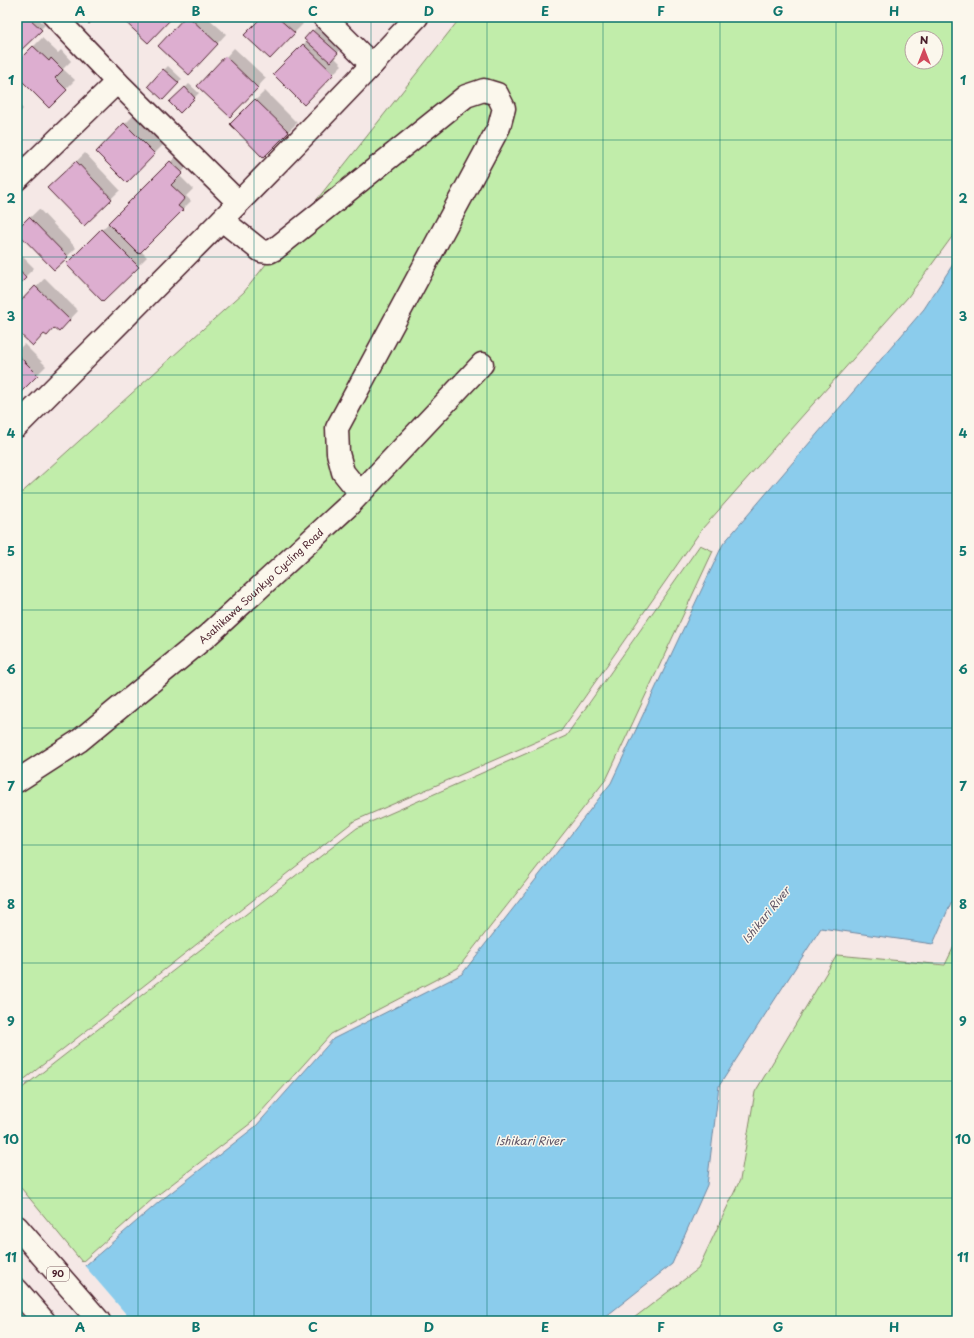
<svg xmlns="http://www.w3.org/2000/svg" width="974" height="1338" font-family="'Playpen Sans',sans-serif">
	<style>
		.green { fill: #c1edaa; stroke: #86866a; fill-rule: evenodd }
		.water { fill: #8bccec; stroke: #71879f }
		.pier { fill: #f5e8e6 }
		.shadow { fill: #0003 }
		.building { fill: #ddaed0; stroke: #4a1f2b }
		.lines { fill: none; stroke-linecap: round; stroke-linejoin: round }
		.minor-casing { stroke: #4a1f2b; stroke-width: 25 }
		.major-casing { stroke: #4a1f2b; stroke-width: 25 }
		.minor { stroke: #fbf7ec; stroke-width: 22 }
		.major { stroke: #fbf7ec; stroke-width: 22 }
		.grid { fill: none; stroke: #0f766e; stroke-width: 1; stroke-opacity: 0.55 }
		.labels { text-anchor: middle; stroke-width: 3; stroke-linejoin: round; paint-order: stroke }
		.shield { fill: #fbf7ec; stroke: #7f6065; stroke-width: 1 }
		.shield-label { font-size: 9px; font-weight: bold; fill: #4a1f2b }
		.street-label { font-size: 10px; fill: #4a1f2b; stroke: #fbf7ec }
		.water-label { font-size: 11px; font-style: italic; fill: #5e5365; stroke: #fbf7ec }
		.neatline { fill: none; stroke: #0f766e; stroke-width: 1.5 }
		.grid-label { font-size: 13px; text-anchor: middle; font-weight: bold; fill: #0f766e }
	</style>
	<rect width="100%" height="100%" fill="#f5e8e6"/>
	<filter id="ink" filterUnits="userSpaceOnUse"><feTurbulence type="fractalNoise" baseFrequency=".025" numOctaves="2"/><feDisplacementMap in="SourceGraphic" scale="8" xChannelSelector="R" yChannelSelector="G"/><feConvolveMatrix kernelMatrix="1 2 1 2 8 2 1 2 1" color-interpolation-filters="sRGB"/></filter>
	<g filter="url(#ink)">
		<g class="green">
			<path d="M461 17H957V230L908 297 702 529 561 731 354 821 17 1085V497L244 292ZM912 38H936V62H912Z"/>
			<path d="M700 545 713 551 607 778 458 968 331 1034 251 1123 155 1197 82 1262 17 1183V1092L357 828 566 736Z"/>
			<path d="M957 940V1321H630L698 1269 740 1180 755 1092 837 955 945 965Z"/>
		</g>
		<path class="water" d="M957 258V889L933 944 821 928 719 1086 707 1185 672 1264 600 1321H21L159 1202 256 1126 333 1039 462 974 611 783 723 544 924 309Z"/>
		<path class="pier" d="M83 1264 132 1321H19L20 1319Z"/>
		<g class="shadow">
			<path d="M17 17H37L45 25 18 52 17 51Z"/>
			<path d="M187 17H207L226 34 198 65Z"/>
			<path d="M263 17H295L303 24 278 49Z"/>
			<path d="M317 26 341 49 334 57 342 65 304 103 274 74 308 40 306 39Z"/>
			<path d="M42 38 58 53 61 50 71 61 63 69 75 80 49 106 17 74V63Z"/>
			<path d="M234 48 266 78 239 107 226 57Z"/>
			<path d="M168 66 182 79 163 98 164 70Z"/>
			<path d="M189 84 199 93 180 112 171 102Z"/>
			<path d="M265 91 297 123 263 156 231 124Z"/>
			<path d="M17 103 23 109 17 115Z"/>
			<path d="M134 115 163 145 127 181 97 152Z"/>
			<path d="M85 153 120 190 84 225 49 188Z"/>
			<path d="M180 153 191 163 179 175 193 189 186 196 191 201 141 251 147 257 103 301 67 264Z"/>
			<path d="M39 209 76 248 54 269 17 230Z"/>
			<path d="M17 251 34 268 17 285Z"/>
			<path d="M45 278 78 311 59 331 54 327 44 333 17 329V307Z"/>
			<path d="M24 344 46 366 17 395V351Z"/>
		</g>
		<g class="building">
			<path d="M17 17H28L42 30 18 53 17 52Z"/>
			<path d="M82 17H96L89 24Z"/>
			<path d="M120 17H173L148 43Z"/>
			<path d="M185 17H189L218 44 189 75 158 46Z"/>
			<path d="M262 17H277L295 33 270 59 244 35Z"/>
			<path d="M312 30 338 53 330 62 304 39Z"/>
			<path d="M303 44 334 74 304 105 273 74Z"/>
			<path d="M33 46 49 61 51 58 63 70 55 78 67 90 49 108 17 76V62Z"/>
			<path d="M225 56 258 88 230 117 197 86Z"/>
			<path d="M163 69 179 83 163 100 148 86Z"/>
			<path d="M185 87 195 98 180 113 169 102Z"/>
			<path d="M255 99 289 132 263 158 230 124Z"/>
			<path d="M124 123 155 154 127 183 96 152Z"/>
			<path d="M76 161 112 199 84 226 47 188Z"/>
			<path d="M170 161 183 173 171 185 185 198 178 206 183 210 139 254 108 223Z"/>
			<path d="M29 217 68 257 54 270 17 232V229Z"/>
			<path d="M101 229 139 267 103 302 66 264Z"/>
			<path d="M17 268 26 278 17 287Z"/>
			<path d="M35 286 70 320 59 332 54 328 47 336 44 334 33 346 17 331V305Z"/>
			<path d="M17 354 38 375 17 396Z"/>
		</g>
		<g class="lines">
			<defs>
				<g id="minor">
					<path d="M55 17 117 82 238 202"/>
					<path d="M324 17 372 65"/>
					<path d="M17 179 117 82"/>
					<path d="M222 220 261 251 269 252 275 249 466 96 484 90 497 94 504 108 499 127 337 428 338 453 343 472 360 493"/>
					<path d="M17 426C151 291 287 156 417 17"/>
					<path id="s1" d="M17 781 79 741 208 635 348 506 482 364"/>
				</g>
				<g id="major">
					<path d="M17 1227 99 1321"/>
					<path d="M17 1290 44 1321"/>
				</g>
			</defs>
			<use href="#minor" class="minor-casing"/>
			<use href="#major" class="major-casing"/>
			<use href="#minor" class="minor"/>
			<use href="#major" class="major"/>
		</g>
	</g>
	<path class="grid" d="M138 17V1321M254 17V1321M371 17V1321M487 17V1321M603 17V1321M720 17V1321M836 17V1321M17 140H957M17 257H957M17 375H957M17 493H957M17 610H957M17 728H957M17 845H957M17 963H957M17 1081H957M17 1198H957"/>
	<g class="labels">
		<rect class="shield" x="47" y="1267" width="22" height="14" rx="3"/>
		<g class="shield-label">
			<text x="58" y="1277">90</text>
		</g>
		<g class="street-label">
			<text dy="4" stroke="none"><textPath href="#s1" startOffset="313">Asahikawa Sounkyo Cycling Road</textPath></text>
		</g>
		<g class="water-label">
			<text transform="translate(766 915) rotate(-51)" y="4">Ishikari River</text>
			<text x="530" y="1145">Ishikari River</text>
		</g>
	</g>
	<rect width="974" height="1338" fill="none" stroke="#fbf7ec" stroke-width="44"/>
	<g transform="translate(924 50)"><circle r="19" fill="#fbf7ec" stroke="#b4a19f"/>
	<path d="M0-3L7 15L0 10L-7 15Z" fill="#d1495b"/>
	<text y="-6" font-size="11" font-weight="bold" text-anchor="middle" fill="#4a1f2b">N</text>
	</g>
	<rect x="22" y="22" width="930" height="1294" class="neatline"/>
	<g class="grid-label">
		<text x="80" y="16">A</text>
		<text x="196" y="16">B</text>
		<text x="313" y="16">C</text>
		<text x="429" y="16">D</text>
		<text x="545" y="16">E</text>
		<text x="661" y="16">F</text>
		<text x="778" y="16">G</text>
		<text x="894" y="16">H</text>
		<text x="11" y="85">1</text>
		<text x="963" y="85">1</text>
		<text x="11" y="203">2</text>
		<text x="963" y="203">2</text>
		<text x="11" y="321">3</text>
		<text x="963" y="321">3</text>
		<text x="11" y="438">4</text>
		<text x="963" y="438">4</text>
		<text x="11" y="556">5</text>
		<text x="963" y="556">5</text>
		<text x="11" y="674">6</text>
		<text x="963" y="674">6</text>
		<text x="11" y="791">7</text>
		<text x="963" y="791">7</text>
		<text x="11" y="909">8</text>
		<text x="963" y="909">8</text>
		<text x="11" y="1026">9</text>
		<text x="963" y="1026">9</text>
		<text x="11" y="1144">10</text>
		<text x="963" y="1144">10</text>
		<text x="11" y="1262">11</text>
		<text x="963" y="1262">11</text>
		<text x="80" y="1332">A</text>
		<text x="196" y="1332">B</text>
		<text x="313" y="1332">C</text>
		<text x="429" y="1332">D</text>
		<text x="545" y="1332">E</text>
		<text x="661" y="1332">F</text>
		<text x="778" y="1332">G</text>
		<text x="894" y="1332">H</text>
	</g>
</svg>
